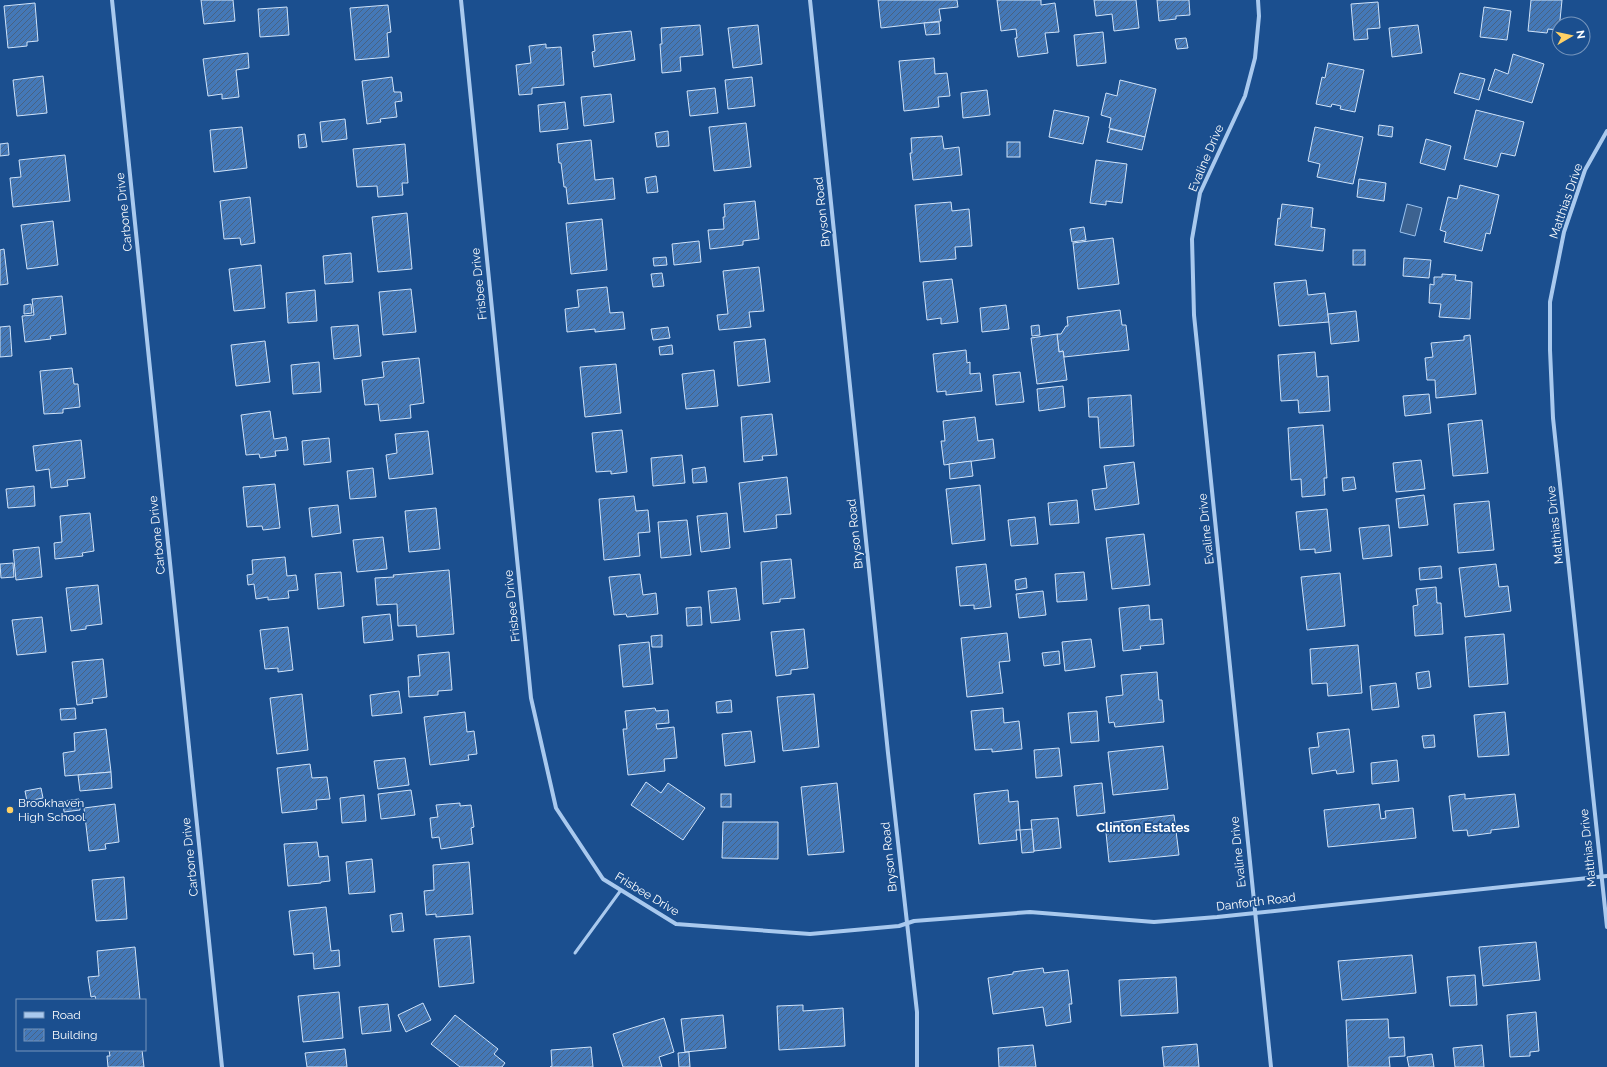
<svg xmlns="http://www.w3.org/2000/svg" width="1607" height="1067" font-family="Raleway,sans-serif">
	<style>
		.water { fill: #3c6290; stroke: #9cc4f0 }
		.building { fill: url(#building-hatch); stroke: #cfe3fa }
		.lines { fill: none; stroke-linecap: round; stroke-linejoin: round }
		.lane { stroke: #a9c9ee; stroke-width: 3 }
		.street { stroke: #a9c9ee; stroke-width: 4 }
		.poi-dot { fill: #ffd166; stroke: #1b4f8f; stroke-width: 1.5 }
		.labels { text-anchor: middle; stroke-width: 3.5; stroke-linejoin: round; paint-order: stroke }
		.street-label { font-size: 12px; fill: #fff; stroke: #1b4f8f }
		.poi-label { font-size: 12px; fill: #fff; stroke: #1b4f8f; text-anchor: start }
		.neighbourhood-label { font-size: 13px; font-weight: bold; fill: #fff; stroke: #1b4f8f }
	</style>
	<defs>
		<pattern id="building-hatch" width="6" height="6" patternUnits="userSpaceOnUse"><rect width="6" height="6" fill="#4478b7"/><path d="M-1 1l2-2M0 6l6-6M5 7l2-2" fill="none" stroke="#486282"/></pattern>
	</defs>
	<rect width="100%" height="100%" fill="#1b4f8f"/>
	<path class="water" d="M1407 204 1422 208 1415 236 1400 232Z"/>
	<g class="building">
		<path d="M201 0H233L235 21 204 24Z"/>
		<path d="M878 0H957L958 7 939 9 941 21 881 28Z"/>
		<path d="M997 0H1041V5L1055 3 1059 32 1045 33 1048 53 1018 57 1015 38H1017L1016 29 1001 31Z"/>
		<path d="M1094 0H1136L1139 28 1114 31 1112 14 1096 16Z"/>
		<path d="M1157 0H1189L1190 15 1176 16V19L1159 21Z"/>
		<path d="M1531 0H1562L1559 30 1548 29 1547 33 1528 31Z"/>
		<path d="M1378 2 1380 28 1367 29 1368 39 1354 40 1351 4Z"/>
		<path d="M35 3 38 41 27 42V46L8 48 4 6Z"/>
		<path d="M388 5 391 32 387 33 389 57 355 60 350 8Z"/>
		<path d="M287 7 289 35 260 37 258 9Z"/>
		<path d="M1484 7 1511 11 1507 40 1480 37Z"/>
		<path d="M939 22 940 34 926 35 924 23Z"/>
		<path d="M700 25 703 55 680 57 681 71 662 73 660 44H662L661 28Z"/>
		<path d="M758 25 762 64 733 68 728 28Z"/>
		<path d="M1418 25 1422 53 1392 57 1389 28Z"/>
		<path d="M631 31 635 60 594 67 592 52 595 51 593 35Z"/>
		<path d="M1103 32 1106 63 1077 66 1074 35Z"/>
		<path d="M1186 38 1188 48 1177 49 1175 39Z"/>
		<path d="M546 44V48L561 47 564 85 532 88V94L519 95 516 65 531 63 529 46Z"/>
		<path d="M248 53 249 68 236 70 239 97 222 99V94L208 96 203 59Z"/>
		<path d="M1513 54 1544 64 1532 103 1488 90 1495 69 1508 74Z"/>
		<path d="M934 58 935 74 947 73 950 96 938 97 939 107 904 111 899 61Z"/>
		<path d="M1328 63 1364 70 1355 112 1340 109 1341 106 1332 104 1331 107 1316 104 1322 77 1325 78Z"/>
		<path d="M1460 73 1485 79 1479 100 1454 93Z"/>
		<path d="M43 76 47 113 17 116 13 80Z"/>
		<path d="M392 77 394 92H401L402 101 395 102 397 117 380 119 381 122 367 124 362 81Z"/>
		<path d="M752 77 755 106 728 109 725 80Z"/>
		<path d="M1120 80 1156 89 1145 137 1109 128 1111 118 1101 115 1106 93 1117 96Z"/>
		<path d="M715 88 718 113 690 116 687 91Z"/>
		<path d="M987 90 990 115 963 118 961 93Z"/>
		<path d="M611 94 614 122 584 126 581 97Z"/>
		<path d="M565 102 568 129 540 132 538 105Z"/>
		<path d="M1054 110 1089 117 1083 144 1049 137Z"/>
		<path d="M1476 110 1524 122 1515 156 1501 153 1497 167 1464 159Z"/>
		<path d="M345 119 347 139 322 142 320 122Z"/>
		<path d="M746 123 751 167 714 171 709 127Z"/>
		<path d="M1379 125 1393 127 1392 137 1378 135Z"/>
		<path d="M242 127 247 168 214 172 210 130Z"/>
		<path d="M1315 127 1363 137 1353 184 1317 177 1320 164 1308 161Z"/>
		<path d="M1110 129 1145 137 1142 150 1107 142Z"/>
		<path d="M668 131 669 146 657 147 655 133Z"/>
		<path d="M305 134 307 147 299 148 298 135Z"/>
		<path d="M942 136 944 149 959 147 962 175 913 180 910 153H912L911 138Z"/>
		<path d="M1426 139 1451 146 1445 170 1420 163Z"/>
		<path d="M591 140 595 180 613 178 615 199 568 204 566 187H564L561 163H559L557 144Z"/>
		<rect x="1007" y="142" width="13" height="15"/>
		<path d="M8 143 9 155 0 156V144Z"/>
		<path d="M405 144 408 183H402L403 195 378 197 377 186 357 187 353 149Z"/>
		<path d="M65 155 70 201 13 207 10 178 21 177 19 160Z"/>
		<path d="M1096 160 1127 164 1122 203 1106 201V205L1090 203Z"/>
		<path d="M656 176 658 192 647 193 645 178Z"/>
		<path d="M1359 179 1386 183 1384 201 1357 197Z"/>
		<path d="M1460 185 1499 195 1490 234 1486 233 1482 251 1444 242 1446 232 1440 230 1448 197 1457 199Z"/>
		<path d="M250 197 255 243 241 245 240 238 224 239 220 201Z"/>
		<path d="M755 201 759 239 743 241V245L710 249 708 230 724 229 723 217H725L724 204Z"/>
		<path d="M951 202 952 211 969 209 972 246 955 247 956 259 920 262 915 205Z"/>
		<path d="M1282 204 1313 208 1311 227 1325 229 1323 251 1275 245 1278 218 1280 219Z"/>
		<path d="M407 213 412 269 378 272 372 217Z"/>
		<path d="M602 219 607 270 571 274 566 223Z"/>
		<path d="M53 221 58 265 27 269 21 225Z"/>
		<path d="M1084 227 1086 240 1072 242 1070 229Z"/>
		<path d="M1113 238 1119 284 1078 289 1073 243Z"/>
		<path d="M699 241 701 262 674 265 672 244Z"/>
		<path d="M4 249 8 284 0 285V250Z"/>
		<rect x="1353" y="250" width="12" height="15"/>
		<path d="M351 253 353 282 325 284 323 256Z"/>
		<path d="M666 257 667 265 654 266 653 258Z"/>
		<path d="M1404 258 1431 260 1429 278 1403 276Z"/>
		<path d="M261 265 265 308 234 311 229 269Z"/>
		<path d="M759 267 764 311 749 312 751 327 719 330 717 315 728 314 723 271Z"/>
		<path d="M662 273 664 286 653 287 651 274Z"/>
		<path d="M1442 274 1456 275 1455 280 1472 282 1470 319 1439 317 1441 304 1429 303 1430 284 1434 285V277H1442Z"/>
		<path d="M952 279 958 322 941 324V318L927 320 923 282Z"/>
		<path d="M1306 280 1308 295 1325 293 1329 322 1279 326 1274 283Z"/>
		<path d="M607 287 610 313 623 312 625 329 595 332V329L567 332 565 309 579 307 577 290Z"/>
		<path d="M411 289 416 332 383 335 379 292Z"/>
		<path d="M315 290 317 321 288 323 286 293Z"/>
		<path d="M62 296 66 334 50 336 51 339 25 342 22 316 34 315 32 299Z"/>
		<path d="M31 304 32 313 24 314V305Z"/>
		<path d="M1006 305 1009 329 982 332 980 308Z"/>
		<path d="M1120 310 1122 325H1126L1129 350 1064 357 1063 351 1059 352 1057 334H1061L1066 326H1068L1067 317Z"/>
		<path d="M1356 311 1359 341 1331 344 1328 314Z"/>
		<path d="M358 325 361 356 334 359 331 327Z"/>
		<path d="M1039 325 1040 335 1032 336 1031 326Z"/>
		<path d="M10 326 12 356 0 357V327Z"/>
		<path d="M668 327 670 338 653 340 651 329Z"/>
		<path d="M1057 334 1059 352 1063 351 1067 380 1037 384 1031 338Z"/>
		<path d="M1470 335 1476 394 1436 398 1435 380H1427L1425 358 1433 357 1431 343 1464 340V336Z"/>
		<path d="M765 339 770 382 738 386 734 342Z"/>
		<path d="M265 341 270 382 236 386 231 345Z"/>
		<path d="M672 345 673 354 660 355 659 347Z"/>
		<path d="M966 350 967 363 970 362V374L980 373 982 391 946 395V391L937 392 933 354Z"/>
		<path d="M1315 352 1317 377 1328 376 1330 411 1299 413 1298 400 1281 401 1278 355Z"/>
		<path d="M419 358 424 403 410 405 411 418 380 421 378 404 365 405 362 380 384 377 382 362Z"/>
		<path d="M319 362 321 392 293 394 291 365Z"/>
		<path d="M616 364 621 413 585 417 580 367Z"/>
		<path d="M72 368 74 384H78L80 407 63 409V413L44 414 40 371Z"/>
		<path d="M714 370 718 406 686 409 682 374Z"/>
		<path d="M1020 372 1024 402 996 405 993 375Z"/>
		<path d="M1063 386 1065 407 1039 411 1037 389Z"/>
		<path d="M1429 394 1431 413 1405 416 1403 396Z"/>
		<path d="M1131 395 1134 446 1100 448 1098 417H1089L1088 398Z"/>
		<path d="M270 411 274 439 286 437 288 450 275 451 276 456 260 458 259 454 246 455 241 415Z"/>
		<path d="M772 414 777 455 762 456 763 460 744 462 741 417Z"/>
		<path d="M975 417 978 441 993 439 995 458 944 465 941 441H945L943 421Z"/>
		<path d="M1482 420 1488 473 1453 476 1448 424Z"/>
		<path d="M1323 425 1327 478H1324L1325 495 1302 497 1301 479 1291 480 1288 428Z"/>
		<path d="M622 430 627 472 611 474V471L596 472 592 433Z"/>
		<path d="M428 431 433 474 389 479 386 455 397 453 395 434Z"/>
		<path d="M329 438 331 462 304 465 302 441Z"/>
		<path d="M81 440 85 478 67 480 68 486 51 488 49 469 36 471 33 446Z"/>
		<path d="M682 455 685 483 653 486 651 458Z"/>
		<path d="M1421 460 1425 489 1396 492 1393 463Z"/>
		<path d="M971 461 973 476 950 479 949 464Z"/>
		<path d="M1134 462 1139 504 1095 510 1092 490 1107 488 1104 466Z"/>
		<path d="M705 467 707 482 693 483 692 469Z"/>
		<path d="M373 468 376 497 350 499 347 471Z"/>
		<path d="M787 477 791 514 776 515 777 528 744 532 739 483Z"/>
		<path d="M1354 477 1356 489 1343 491 1342 478Z"/>
		<path d="M275 484 280 528 263 530 262 526 247 527 243 487Z"/>
		<path d="M980 485 985 540 952 544 946 489Z"/>
		<path d="M34 486 35 506 8 508 6 489Z"/>
		<path d="M1424 495 1428 525 1399 528 1396 499Z"/>
		<path d="M634 496 636 511 648 510 650 532 638 533 640 556 604 560 599 499Z"/>
		<path d="M1077 500 1079 523 1050 525 1048 503Z"/>
		<path d="M1489 501 1494 550 1458 553 1454 504Z"/>
		<path d="M338 505 341 533 312 537 309 508Z"/>
		<path d="M436 508 440 549 409 552 405 511Z"/>
		<path d="M1327 509 1331 551 1315 553V549L1300 550 1296 512Z"/>
		<path d="M90 513 94 551 82 553 83 556 55 559 54 543 62 542 60 516Z"/>
		<path d="M727 513 730 548 701 552 697 516Z"/>
		<path d="M1035 517 1038 544 1011 546 1008 520Z"/>
		<path d="M687 520 691 555 661 558 658 522Z"/>
		<path d="M1389 525 1392 556 1363 559 1359 528Z"/>
		<path d="M1144 534 1150 585 1112 589 1106 538Z"/>
		<path d="M383 537 387 569 357 572 353 540Z"/>
		<path d="M39 547 42 577 16 580 13 550Z"/>
		<path d="M285 557 287 576 296 575 298 590 288 591 289 598 268 600V597L256 599 254 584 248 585 247 575 253 574 252 560Z"/>
		<path d="M791 559 795 598 780 599V602L763 604 761 562Z"/>
		<path d="M13 563 14 577 1 578 0 564Z"/>
		<path d="M986 564 991 607 974 609V605L960 606 956 567Z"/>
		<path d="M1496 564 1499 587 1508 586 1511 611 1465 617 1459 568Z"/>
		<path d="M1441 566 1442 578 1420 580 1419 568Z"/>
		<path d="M449 570 454 634 417 637 416 625 398 626 397 604 377 605 375 578 394 577 393 575Z"/>
		<path d="M341 572 344 606 318 609 315 574Z"/>
		<path d="M1084 572 1087 600 1057 602 1055 574Z"/>
		<path d="M1340 573 1345 626 1307 630 1301 577Z"/>
		<path d="M640 574 643 595 656 593 658 614 627 617 626 614 614 615 609 577Z"/>
		<path d="M1026 578 1027 588 1016 590 1015 580Z"/>
		<path d="M98 585 102 624 86 626V629L71 631 66 588Z"/>
		<path d="M1436 587 1437 603H1441L1443 634 1415 636 1413 606 1418 605 1416 589Z"/>
		<path d="M736 588 740 620 711 623 708 591Z"/>
		<path d="M1043 591 1046 615 1019 618 1016 594Z"/>
		<path d="M1149 605 1150 620 1162 619 1164 644 1140 646 1141 649 1123 651 1119 608Z"/>
		<path d="M701 607 702 625 687 626 686 608Z"/>
		<path d="M390 614 393 640 364 643 362 617Z"/>
		<path d="M42 617 46 652 17 655 12 620Z"/>
		<path d="M288 627 293 670 278 672V668L265 669 260 630Z"/>
		<path d="M804 629 808 668 791 670V674L776 676 771 632Z"/>
		<path d="M1007 633 1010 661 999 662 1003 693 967 697 961 638Z"/>
		<path d="M1504 634 1508 684 1469 687 1465 637Z"/>
		<path d="M662 635V647H652L651 636Z"/>
		<path d="M1091 639 1095 667 1065 671 1062 642Z"/>
		<path d="M649 642 653 684 623 687 619 645Z"/>
		<path d="M1358 645 1362 693 1328 696 1327 683 1312 684 1310 649Z"/>
		<path d="M1059 651 1060 664 1044 666 1042 653Z"/>
		<path d="M449 652 452 690 438 691V695L409 697 408 677 420 676 418 655Z"/>
		<path d="M103 659 107 697 92 699 93 703 77 705 72 662Z"/>
		<path d="M1429 671 1431 687 1418 689 1416 673Z"/>
		<path d="M1157 672 1159 700H1162L1164 722 1115 727 1114 722 1109 723 1106 697 1123 695 1121 675Z"/>
		<path d="M1396 683 1399 707 1372 710 1370 686Z"/>
		<path d="M399 691 402 713 372 716 370 695Z"/>
		<path d="M302 694 308 750 277 754 270 698Z"/>
		<path d="M814 694 819 747 783 751 777 697Z"/>
		<path d="M731 700 732 712 717 713 716 702Z"/>
		<path d="M75 708 76 719 61 720 60 709Z"/>
		<path d="M655 708 656 711 668 710 669 723 656 724 657 729 674 727 677 758 664 759 665 771 628 775 623 729H627L625 711Z"/>
		<path d="M1003 708 1004 723 1019 721 1022 749 992 752V749L975 750 971 711Z"/>
		<path d="M1097 711 1099 741 1071 743 1068 713Z"/>
		<path d="M465 712 467 732 474 731 477 754 468 755 469 760 430 765 424 717Z"/>
		<path d="M1505 712 1509 755 1478 757 1474 715Z"/>
		<path d="M106 729 111 772 65 776 63 753 75 751 74 733Z"/>
		<path d="M1349 729 1354 772 1337 774 1336 770 1312 774 1309 748 1319 747 1317 733Z"/>
		<path d="M751 731 755 762 725 766 722 734Z"/>
		<path d="M1434 735 1435 747 1424 748 1422 736Z"/>
		<path d="M1163 746 1168 789 1113 795 1108 752Z"/>
		<path d="M1059 748 1062 776 1036 778 1034 750Z"/>
		<path d="M405 758 409 785 378 789 374 761Z"/>
		<path d="M1397 760 1399 781 1372 784 1371 763Z"/>
		<path d="M310 764 312 778 327 777 330 799 316 800 317 809 282 813 277 768Z"/>
		<path d="M111 772 112 788 80 791 78 775Z"/>
		<path d="M646 782 661 793 668 783 705 808 683 840 631 805Z"/>
		<path d="M837 783 844 852 808 855 801 787Z"/>
		<path d="M1102 783 1105 813 1077 816 1074 786Z"/>
		<path d="M41 788 43 798 27 801 25 791Z"/>
		<path d="M411 790 415 815 381 819 378 794Z"/>
		<path d="M1008 790 1009 802 1018 801 1020 830H1016L1017 840 979 844 974 794Z"/>
		<rect x="721" y="794" width="10" height="13"/>
		<path d="M1465 794V799L1515 794 1519 827 1491 830V833L1468 836 1467 830 1453 831 1449 796Z"/>
		<path d="M364 795 366 821 342 823 340 798Z"/>
		<path d="M79 799 80 810 64 812 63 801Z"/>
		<path d="M460 803V806L471 805 474 827 471 828 473 844 441 849 439 837 432 838 430 818 438 817 436 805Z"/>
		<path d="M115 804 119 842 105 844 106 849 89 851 84 808Z"/>
		<path d="M1379 804 1381 819 1386 818 1385 811 1413 808 1416 838 1328 847 1324 810Z"/>
		<path d="M1174 815 1179 855 1109 862 1105 823Z"/>
		<path d="M1058 818 1061 848 1034 851 1031 820Z"/>
		<path d="M723 822H778V859L722 858Z"/>
		<path d="M1032 829 1034 852 1022 853 1020 830Z"/>
		<path d="M317 842 319 857 328 856 330 881 321 882V883L288 886 284 844Z"/>
		<path d="M372 859 375 892 349 894 346 862Z"/>
		<path d="M469 862 473 914 436 917V914L426 915 424 891 434 890 433 865Z"/>
		<path d="M124 877 127 919 96 921 92 880Z"/>
		<path d="M326 907 331 951 339 950 340 966 314 969 313 953 294 955 289 911Z"/>
		<path d="M402 913 404 931 392 932 390 915Z"/>
		<path d="M470 936 474 983 439 987 434 939Z"/>
		<path d="M1536 942 1540 980 1483 986 1479 947Z"/>
		<path d="M135 947 140 1000H96L95 996 91 997 88 977 99 976 97 951Z"/>
		<path d="M1412 955 1416 993 1342 1000 1338 961Z"/>
		<path d="M1043 968 1044 973 1068 970 1072 1004H1069L1071 1022 1046 1026 1043 1007 993 1014 988 978 1013 974V972Z"/>
		<path d="M1475 975 1477 1005 1450 1006 1447 977Z"/>
		<path d="M1176 977 1178 1013 1121 1016 1119 980Z"/>
		<path d="M339 992 343 1038 303 1042 298 996Z"/>
		<path d="M423 1003 431 1020 406 1032 398 1015Z"/>
		<path d="M388 1004 391 1031 362 1034 359 1007Z"/>
		<path d="M803 1005V1011L843 1008 845 1046 779 1050 777 1006Z"/>
		<path d="M1536 1012 1539 1051 1530 1052V1056L1510 1057 1507 1015Z"/>
		<path d="M455 1015 498 1049 494 1054 505 1063 502 1067H460L431 1044Z"/>
		<path d="M723 1015 726 1048 685 1052 681 1019Z"/>
		<path d="M664 1018 674 1052 659 1057 662 1067H623L613 1034Z"/>
		<path d="M1388 1019 1389 1038 1404 1037 1405 1056 1389 1057 1390 1067H1348L1346 1020Z"/>
		<path d="M1197 1044 1199 1067H1164L1162 1047Z"/>
		<path d="M1033 1045 1036 1067H999L998 1048Z"/>
		<path d="M1482 1045 1484 1067H1455L1453 1048Z"/>
		<path d="M591 1047 593 1067H550L552 1066 551 1050Z"/>
		<path d="M345 1049 347 1067H307L305 1053Z"/>
		<path d="M109 1050H142L144 1067H108L107 1056H110Z"/>
		<path d="M689 1052 690 1067H679L678 1053Z"/>
		<path d="M1432 1054 1434 1067H1409L1407 1057Z"/>
	</g>
	<g class="lines">
		<path class="lane" d="M575 953 621 890"/>
		<g class="street">
			<path d="M112 0 222 1067"/>
			<path d="M461 0 531 698 556 808 603 879 676 924 810 934 899 926 914 921 1030 912 1154 922 1217 917 1607 876"/>
			<path d="M810 0 888 753 917 1012V1067"/>
			<path d="M1258 0 1259 16 1255 58 1245 96 1200 193 1192 239 1194 315 1271 1067"/>
			<path d="M1607 131 1585 170 1564 232 1550 302V350L1553 418 1607 927"/>
		</g>
	</g>
	<circle class="poi-dot" cx="10" cy="810" r="4"/>
	<g class="labels">
		<g class="street-label">
			<text transform="translate(1206 158) rotate(-67)" y="4">Evaline Drive</text>
			<text transform="translate(1566 201) rotate(-71)" y="4">Matthias Drive</text>
			<text transform="translate(124 212) rotate(-96)" y="4">Carbone Drive</text>
			<text transform="translate(822 212) rotate(-96)" y="4">Bryson Road</text>
			<text transform="translate(479 284) rotate(-96)" y="4">Frisbee Drive</text>
			<text transform="translate(1555 525) rotate(-96)" y="4">Matthias Drive</text>
			<text transform="translate(1206 529) rotate(-96)" y="4">Evaline Drive</text>
			<text transform="translate(855 534) rotate(-96)" y="4">Bryson Road</text>
			<text transform="translate(157 535) rotate(-96)" y="4">Carbone Drive</text>
			<text transform="translate(512 606) rotate(-96)" y="4">Frisbee Drive</text>
			<text transform="translate(1588 848) rotate(-96)" y="4">Matthias Drive</text>
			<text transform="translate(1238 852) rotate(-96)" y="4">Evaline Drive</text>
			<text transform="translate(190 857) rotate(-96)" y="4">Carbone Drive</text>
			<text transform="translate(889 857) rotate(-96)" y="4">Bryson Road</text>
			<text transform="translate(647 894) rotate(31)" y="4">Frisbee Drive</text>
			<text transform="translate(1256 902) rotate(-7)" y="4">Danforth Road</text>
		</g>
		<g class="poi-label">
			<text x="18" y="807">Brookhaven<tspan x="18" dy="14">High School</tspan></text>
		</g>
		<g class="neighbourhood-label">
			<text x="1143" y="832">Clinton Estates</text>
		</g>
	</g>
	<rect x="16" y="999" width="130" height="52" fill="#1b4f8f" stroke="#7695bc"/>
	<rect x="24" y="1012" width="20" height="6" fill="#a9c9ee" stroke="#7695bc"/>
	<text x="52" y="1019" font-size="12" fill="#ffffff">Road</text>
	<rect x="24" y="1029" width="20" height="12" fill="url(#building-hatch)" stroke="#7695bc"/>
	<text x="52" y="1039" font-size="12" fill="#ffffff">Building</text>
	<g transform="translate(1571 36) rotate(81)"><circle r="19" fill="#1b4f8f" stroke="#7695bc"/>
	<path d="M0-3L7 15L0 10L-7 15Z" fill="#ffd166"/>
	<text y="-6" font-size="11" font-weight="bold" text-anchor="middle" fill="#ffffff">N</text>
	</g>
</svg>
